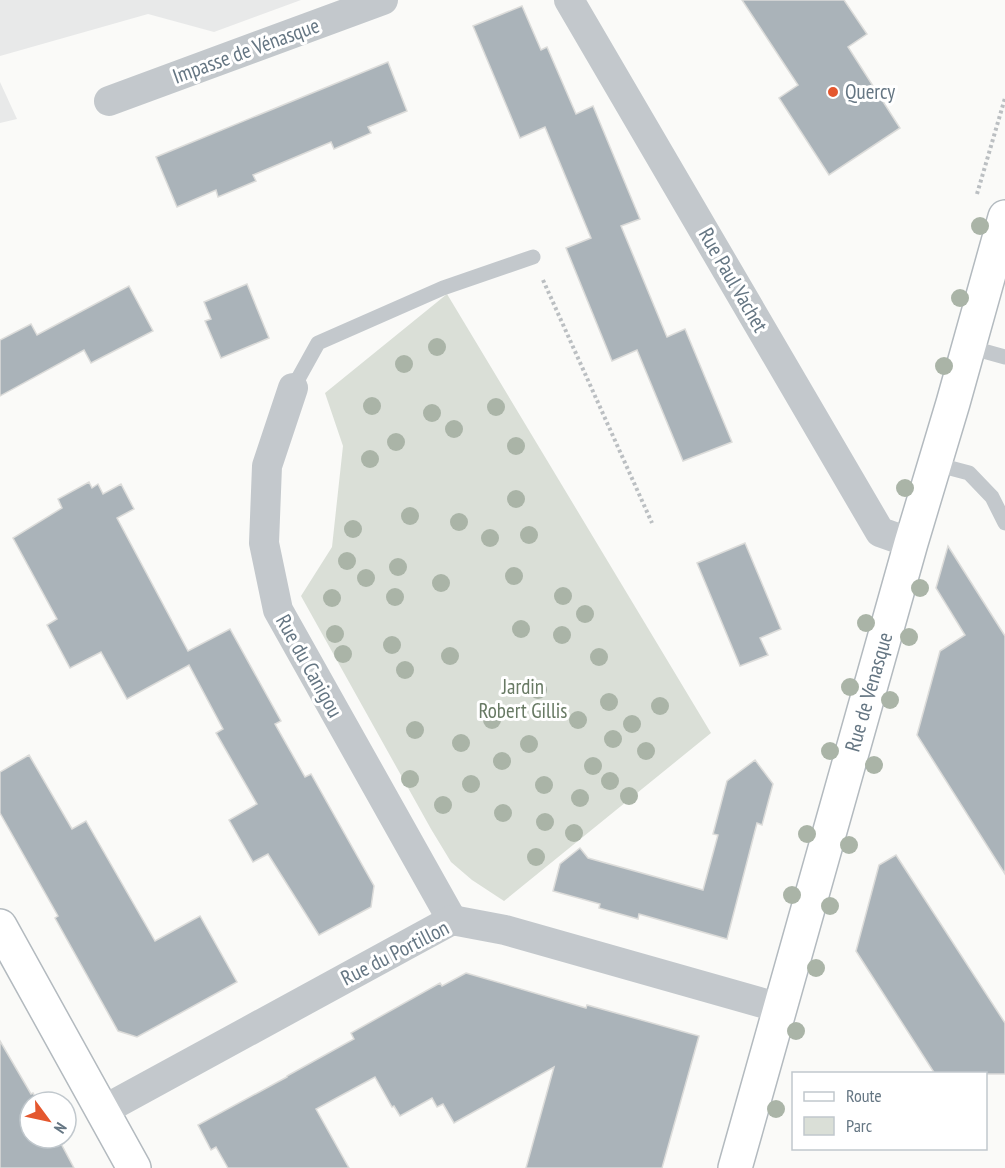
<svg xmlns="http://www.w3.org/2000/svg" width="1005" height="1168" font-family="'PT Sans Narrow',sans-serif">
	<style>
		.built { fill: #e8e9e9 }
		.green { fill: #dadfd7 }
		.building { fill: #aab3b9; stroke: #dcdcda; stroke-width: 1.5 }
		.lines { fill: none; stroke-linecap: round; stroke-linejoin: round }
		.secondary-casing { stroke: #b3babf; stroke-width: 36 }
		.path { stroke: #bbbfc2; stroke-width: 4; stroke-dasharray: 3 3; stroke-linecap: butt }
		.lane { stroke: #c3c8cc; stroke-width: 15 }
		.street { stroke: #c3c8cc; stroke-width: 30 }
		.secondary { stroke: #fff; stroke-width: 33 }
		.tree { fill: #aab4a7 }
		.poi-dot { fill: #e4572e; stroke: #fff; stroke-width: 2 }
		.labels { text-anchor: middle; stroke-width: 6; stroke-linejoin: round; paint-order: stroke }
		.street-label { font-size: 21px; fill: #657683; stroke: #fff }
		.poi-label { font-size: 21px; fill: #657683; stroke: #fff; text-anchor: start }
		.park-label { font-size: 21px; fill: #687a64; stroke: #fff }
	</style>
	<rect width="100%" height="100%" fill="#fafaf8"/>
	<g class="built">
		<path d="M0 0H301L214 32 148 14 0 56Z"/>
		<path d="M0 82 17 119 0 123Z"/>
	</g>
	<path class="green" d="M447 294 711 733 504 901 472 880 451 862 431 829 301 596 332 547 343 446 325 393Z"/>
	<g class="building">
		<path d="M742 0H844L867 34 848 47 900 128 829 175 779 98 798 85Z"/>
		<path d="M522 6 541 50 547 47 576 114 593 106 640 219 621 226 667 337 685 329 732 442 683 461 637 350 612 361 566 248 591 238 545 127 520 138 473 26Z"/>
		<path d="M388 62 407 111 368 127 371 133 334 149 331 142 253 175 256 181 218 197 216 190 177 207 156 157Z"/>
		<path d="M247 284 269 338 221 358 205 321 211 319 204 302Z"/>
		<path d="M129 286 153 331 91 363 84 350 0 396V340L31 324 37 335Z"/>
		<path d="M89 482 92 488 98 484 103 494 121 484 134 509 117 518 188 651 230 629 281 721 275 724 305 777 311 774 374 886 371 907 319 935 268 854 253 862 229 820 257 804 216 733 223 729 189 665 127 699 101 652 70 668 47 625 57 619 13 538 62 508 58 499Z"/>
		<path d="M745 543 781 629 760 638 768 655 740 666 697 563Z"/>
		<path d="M948 546 1005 636V874L917 735 940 651 965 635 936 588Z"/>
		<path d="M29 755 72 829 86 821 155 941 200 916 237 982 137 1037 118 1031 55 918 58 916 0 813V772Z"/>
		<path d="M755 760 773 784 762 825 757 823 727 939 639 914 638 919 599 908 600 904 553 891 560 864 580 848 588 858 703 890 718 835 713 834 727 781Z"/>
		<path d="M896 855 1005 1023V1074H935L856 951 879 865Z"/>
		<path d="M466 973 586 1008 587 1005 699 1036 662 1168H526L554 1067 454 1123 443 1104 437 1107 432 1098 400 1116 394 1106 392 1107 375 1077 316 1109 349 1168H228L216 1147 211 1150 198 1125 287 1077V1076L354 1039 351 1033 440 983 442 986Z"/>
		<path d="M0 1041 31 1094 33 1093 38 1102H30V1138H58L74 1168H0Z"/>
	</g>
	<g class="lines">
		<defs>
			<g id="secondary">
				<path d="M0 926 134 1168"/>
				<path d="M735 1168 911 543 953 403 1005 217"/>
			</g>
		</defs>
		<use href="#secondary" class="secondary-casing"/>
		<g class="path">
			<path d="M977 194 1005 98"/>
			<path d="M543 280 652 523"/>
		</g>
		<g class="lane">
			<path d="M969 347 1005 357"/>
			<path d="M293 388 318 343 443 288 533 257"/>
			<path d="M935 464 969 473 992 497 1005 523"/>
		</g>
		<g class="street">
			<path d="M569 0 880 532 911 543"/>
			<path d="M109 101 383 0"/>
			<path d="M293 388 267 466 264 543 278 610 452 920"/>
			<path d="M102 1111 452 920 505 930 780 1008"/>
		</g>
		<use href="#secondary" class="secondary"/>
	</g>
	<g class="tree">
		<circle cx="980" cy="226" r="9"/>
		<circle cx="960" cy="298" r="9"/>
		<circle cx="437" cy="347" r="9"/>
		<circle cx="404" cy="364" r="9"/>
		<circle cx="944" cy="366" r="9"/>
		<circle cx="372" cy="406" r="9"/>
		<circle cx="496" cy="407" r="9"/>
		<circle cx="432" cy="413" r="9"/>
		<circle cx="454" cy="429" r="9"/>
		<circle cx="396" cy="442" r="9"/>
		<circle cx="516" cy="446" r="9"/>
		<circle cx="370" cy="459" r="9"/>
		<circle cx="905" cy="488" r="9"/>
		<circle cx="516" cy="499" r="9"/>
		<circle cx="410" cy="516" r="9"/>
		<circle cx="459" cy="522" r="9"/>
		<circle cx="353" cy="529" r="9"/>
		<circle cx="529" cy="535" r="9"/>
		<circle cx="490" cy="538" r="9"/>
		<circle cx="347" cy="561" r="9"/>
		<circle cx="398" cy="567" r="9"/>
		<circle cx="514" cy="576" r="9"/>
		<circle cx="366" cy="578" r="9"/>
		<circle cx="441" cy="583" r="9"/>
		<circle cx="920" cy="588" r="9"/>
		<circle cx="563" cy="596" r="9"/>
		<circle cx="395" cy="597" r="9"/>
		<circle cx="332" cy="598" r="9"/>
		<circle cx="585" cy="614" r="9"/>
		<circle cx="866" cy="623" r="9"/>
		<circle cx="521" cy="629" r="9"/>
		<circle cx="335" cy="634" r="9"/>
		<circle cx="562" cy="635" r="9"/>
		<circle cx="909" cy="637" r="9"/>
		<circle cx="392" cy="645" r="9"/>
		<circle cx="343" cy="654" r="9"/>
		<circle cx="450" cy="656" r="9"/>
		<circle cx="599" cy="657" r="9"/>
		<circle cx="405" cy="670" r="9"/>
		<circle cx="850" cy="687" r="9"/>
		<circle cx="538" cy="690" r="9"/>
		<circle cx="890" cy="700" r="9"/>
		<circle cx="609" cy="702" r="9"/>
		<circle cx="660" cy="706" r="9"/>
		<circle cx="492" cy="720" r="9"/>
		<circle cx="578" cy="720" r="9"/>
		<circle cx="632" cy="724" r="9"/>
		<circle cx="415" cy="730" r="9"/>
		<circle cx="613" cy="739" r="9"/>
		<circle cx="461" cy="743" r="9"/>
		<circle cx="529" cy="744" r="9"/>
		<circle cx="646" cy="751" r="9"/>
		<circle cx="830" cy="751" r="9"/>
		<circle cx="502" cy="761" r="9"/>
		<circle cx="874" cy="765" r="9"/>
		<circle cx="593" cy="766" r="9"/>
		<circle cx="410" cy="779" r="9"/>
		<circle cx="610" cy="781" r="9"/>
		<circle cx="471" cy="784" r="9"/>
		<circle cx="544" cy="785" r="9"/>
		<circle cx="629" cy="796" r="9"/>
		<circle cx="580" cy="798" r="9"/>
		<circle cx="443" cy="805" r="9"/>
		<circle cx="503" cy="813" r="9"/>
		<circle cx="545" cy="822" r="9"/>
		<circle cx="574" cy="833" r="9"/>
		<circle cx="807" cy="834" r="9"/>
		<circle cx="849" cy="845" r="9"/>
		<circle cx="536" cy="857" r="9"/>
		<circle cx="792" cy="895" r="9"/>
		<circle cx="830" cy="906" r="9"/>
		<circle cx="816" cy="968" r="9"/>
		<circle cx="796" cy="1031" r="9"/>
		<circle cx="776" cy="1109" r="9"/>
	</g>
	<circle class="poi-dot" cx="833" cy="92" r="6"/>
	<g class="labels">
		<g class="street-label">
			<text transform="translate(246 51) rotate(-20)" y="7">Impasse de Vénasque</text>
			<text transform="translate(733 280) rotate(60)" y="7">Rue Paul Vachet</text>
			<text transform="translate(309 666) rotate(61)" y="7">Rue du Canigou</text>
			<text transform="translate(869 692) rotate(-74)" y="7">Rue de Venasque</text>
			<text transform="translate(395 953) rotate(-27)" y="7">Rue du Portillon</text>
		</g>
		<g class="poi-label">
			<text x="845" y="99">Quercy</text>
		</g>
		<g class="park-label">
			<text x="523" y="694">Jardin<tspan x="523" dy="24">Robert Gillis</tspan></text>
		</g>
	</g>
	<rect x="792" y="1072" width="195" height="78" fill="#ffffff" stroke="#c1c8cd" stroke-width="1.5"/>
	<rect x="804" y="1092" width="30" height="9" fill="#ffffff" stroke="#c1c8cd" stroke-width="1.5"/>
	<text x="846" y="1102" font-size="18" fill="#657683">Route</text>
	<rect x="804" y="1117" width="30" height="18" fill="#dadfd7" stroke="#c1c8cd" stroke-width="1.5"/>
	<text x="846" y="1132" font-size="18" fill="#657683">Parc</text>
	<g transform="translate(48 1120) rotate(123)"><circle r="28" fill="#ffffff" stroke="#c1c8cd" stroke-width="1.5"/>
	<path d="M0-4.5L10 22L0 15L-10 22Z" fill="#e4572e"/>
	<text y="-9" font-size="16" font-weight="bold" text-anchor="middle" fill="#657683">N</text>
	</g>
</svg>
